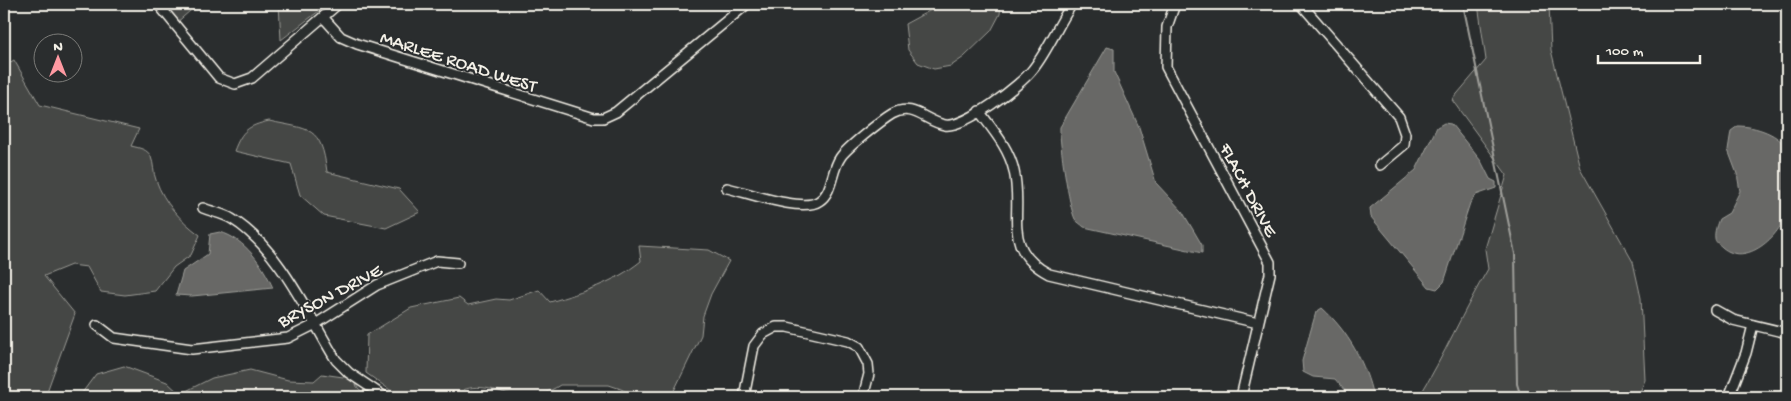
<svg xmlns="http://www.w3.org/2000/svg" width="1791" height="401" font-family="'Gochi Hand',sans-serif">
	<style>
		.green { fill: #444645; stroke: #9c9c96 }
		.water { fill: #676866; stroke: #9f9f9a }
		.lines { fill: none; stroke-linecap: round; stroke-linejoin: round }
		.stream { stroke: #9f9f9a; stroke-width: 2 }
		.minor-casing { stroke: #f4f1e8; stroke-width: 12 }
		.minor { stroke: #2a2d2e; stroke-width: 9 }
		.labels { text-anchor: middle; stroke-width: 4; stroke-linejoin: round; paint-order: stroke }
		.street-label { font-size: 19px; fill: #f4f1e8; stroke: #2a2d2e }
	</style>
	<rect width="100%" height="100%" fill="#2a2d2e"/>
	<filter id="ink" filterUnits="userSpaceOnUse"><feTurbulence type="fractalNoise" baseFrequency=".02" numOctaves="2"/><feDisplacementMap in="SourceGraphic" scale="10" xChannelSelector="R" yChannelSelector="G"/><feConvolveMatrix kernelMatrix="1 2 1 2 8 2 1 2 1" color-interpolation-filters="sRGB"/></filter>
	<g filter="url(#ink)">
		<g class="green">
			<path d="M158 4H198L175 24Z"/>
			<path d="M279 4H328L281 40Z"/>
			<path d="M942 4H1001L1000 14 991 31 964 57 951 66 934 69 918 63 908 50 905 24Z"/>
			<path d="M1478 4H1549L1551 50 1580 168 1633 262 1641 298 1645 380 1638 397H1419C1444 356 1463 311 1488 269L1485 249 1507 175 1452 100 1486 60Z"/>
			<path d="M14 60 40 105 139 129 131 146C139 148 148 149 151 157 154 164 153 173 156 180 164 203 181 221 200 235L191 255 174 267 155 291 125 295 101 292 87 267 71 265 44 276 75 314 45 397H4V66Z"/>
			<path d="M269 121C310 130 321 125 327 172L399 189 420 212 386 228 324 216 300 195 291 164 234 151C242 130 248 126 269 121Z"/>
			<path d="M639 246 709 250 729 261 711 294 703 316 701 335 671 397H635L621 389 609 385H560C550 392 528 400 516 396 500 392 480 383 463 390L459 397H400L366 373 367 335 411 308 459 298 468 305 496 299 509 300 539 290 550 302C583 292 614 283 641 261Z"/>
			<path d="M124 366 167 382 180 394 212 378 250 370 288 380 314 381 322 374 350 378 359 389 370 397H79L96 374Z"/>
		</g>
		<g class="water">
			<path d="M1107 47 1114 49V72L1139 127 1156 183 1182 211 1202 245V253L1084 227C1081 224 1077 222 1075 219 1069 207 1059 142 1060 127Z"/>
			<path d="M1444 123 1451 124 1481 161 1490 179 1496 182V188L1476 195 1470 203 1444 282 1437 289 1429 287 1371 217 1370 208 1416 170 1437 127Z"/>
			<path d="M1738 126C1754 126 1782 134 1787 151V212C1780 236 1746 268 1722 247 1719 244 1715 242 1715 238 1714 232 1717 224 1719 219L1729 213 1740 191 1737 174 1728 150 1731 131Z"/>
			<path d="M220 232C245 239 263 265 273 288L192 296 176 295 183 271 208 254 210 234Z"/>
			<path d="M1322 308C1348 331 1366 364 1373 397H1350L1335 379 1313 377 1303 372 1302 361 1316 312Z"/>
		</g>
		<g class="lines">
			<path class="stream" d="M1463 4 1515 254 1517 384 1521 397"/>
			<defs>
				<g id="minor">
					<path d="M158 4 219 78 235 84 252 78 338 4"/>
					<path d="M1175 4 1167 27 1166 67 1270 262V274L1241 397"/>
					<path d="M1301 4 1399 117 1405 134 1404 145 1380 165"/>
					<path d="M323 17 341 37 357 44 594 118H603L616 112 747 4"/>
					<path d="M979 111C993 130 1009 148 1014 171 1024 214 1000 248 1049 274L1258 323"/>
					<path d="M727 188C746 192 803 213 819 201 833 192 831 171 840 158 845 149 882 120 892 114 913 102 926 122 945 125 965 128 1021 85 1033 69 1048 50 1058 25 1072 4"/>
					<path d="M203 208C213 212 224 214 232 219 278 247 308 314 336 360L349 373 385 397"/>
					<path d="M1715 310 1733 320 1787 333"/>
					<path d="M97 325 114 338 192 349 288 338 314 325 377 285 437 261 458 263"/>
					<path d="M744 397 754 346 763 334 776 327H787L848 341 859 347 868 364 869 374 863 397"/>
					<path d="M1729 397 1746 353 1753 325"/>
				</g>
			</defs>
			<use href="#minor" class="minor-casing"/>
			<use href="#minor" class="minor"/>
		</g>
	</g>
	<g class="labels">
		<g class="street-label">
			<text transform="translate(459 60) rotate(18)" y="7">MARLEE ROAD WEST</text>
			<text transform="translate(1250 189) rotate(62)" y="7">FLACH DRIVE</text>
			<text transform="translate(329 294) rotate(-28)" y="7">BRYSON DRIVE</text>
		</g>
	</g>
	<rect width="1791" height="401" fill="none" stroke="#2a2d2e" stroke-width="20"/>
	<rect x="10" y="10" width="1771" height="381" fill="none" stroke="#f4f1e8" stroke-width="2" filter="url(#ink)"/>
	<g transform="translate(58 58)"><circle r="24" fill="#2a2d2e" stroke="#7b7b78"/>
	<path d="M0-4L9 19L0 12L-9 19Z" fill="#ff9aa2"/>
	<text y="-8" font-size="14" font-weight="bold" text-anchor="middle" fill="#f4f1e8">N</text>
	</g>
	<path d="M1598 55v8h102v-8" fill="none" stroke="#f4f1e8" stroke-width="2.5"/>
	<text x="1606" y="55" font-size="15" fill="#f4f1e8" stroke="#2a2d2e" stroke-width="4" paint-order="stroke">100 m</text>
</svg>
